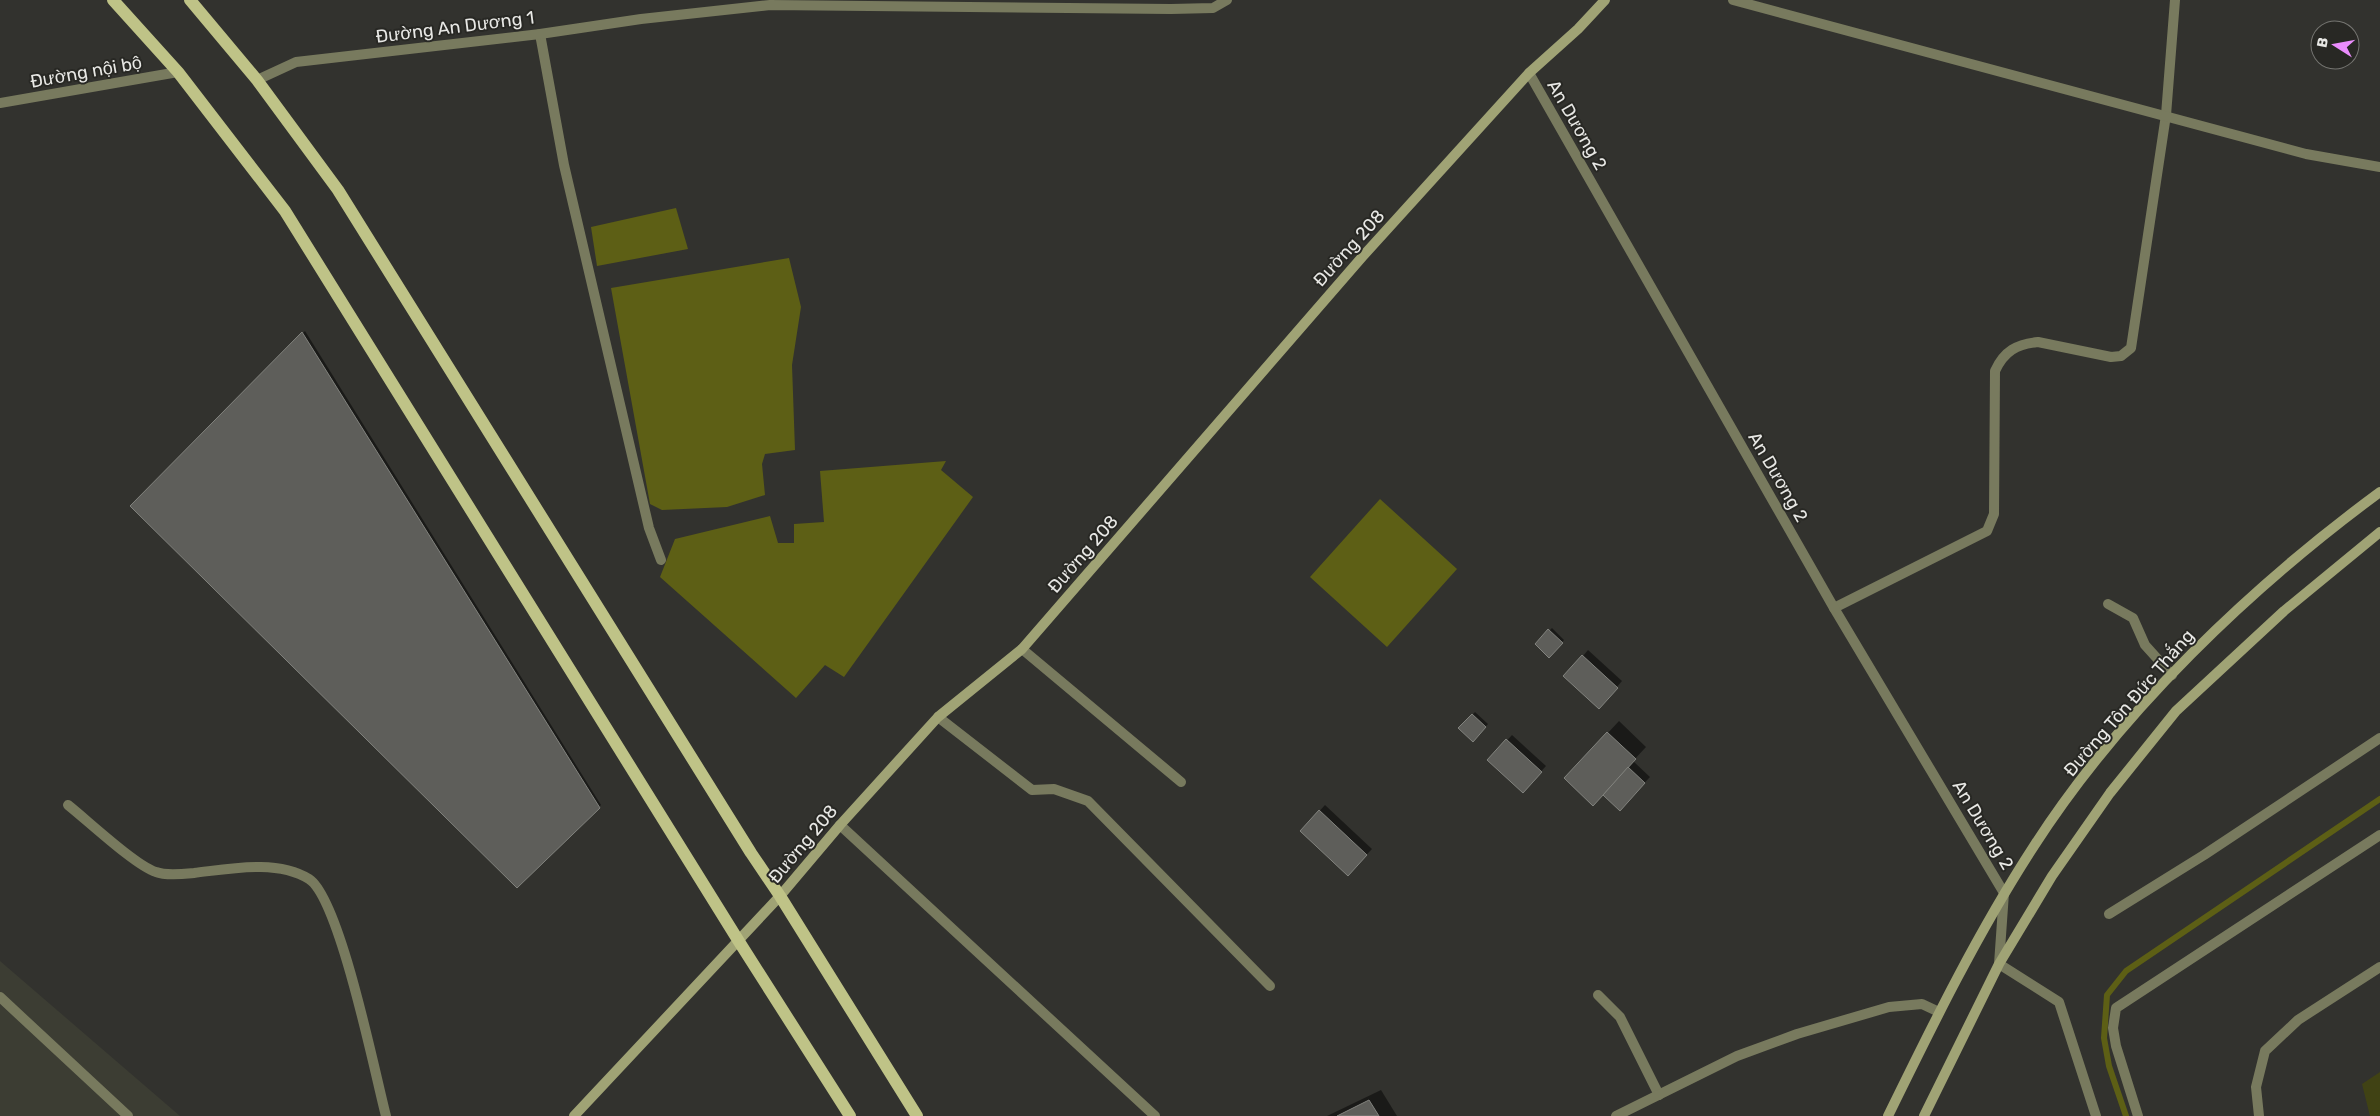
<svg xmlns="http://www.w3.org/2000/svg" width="2380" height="1116" font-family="Rubik,sans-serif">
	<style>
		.built { fill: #3c3d33 }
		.green { fill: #404214 }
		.water { fill: #5d5f15 }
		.shadow { fill: #0007 }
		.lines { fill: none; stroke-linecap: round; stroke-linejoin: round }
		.stream { stroke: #5d5f15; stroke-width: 6 }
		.building { fill: #5e5e5a; stroke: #82837e }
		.lane { stroke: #787a5e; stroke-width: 10 }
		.street { stroke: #787a5e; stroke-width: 10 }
		.secondary { stroke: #a0a375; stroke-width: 10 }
		.primary { stroke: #bfc387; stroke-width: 12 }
		.labels { text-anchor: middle; stroke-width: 4; stroke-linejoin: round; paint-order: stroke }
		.street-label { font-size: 18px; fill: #e8e8e5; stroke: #282824 }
	</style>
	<rect width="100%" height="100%" fill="#32322e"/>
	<path class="built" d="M0 961 180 1116H0Z"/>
	<path class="green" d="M2380 1072V1116H2370L2362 1084Z"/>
	<g class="water">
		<path d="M676 208 688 249 597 266 591 227Z"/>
		<path d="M789 258 801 307 792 365 795 450 765 454 762 464 765 495 727 507 662 510 650 504 611 288Z"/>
		<path d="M946 461 941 470 973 497 844 677 825 665 796 698 660 577 675 539 770 516 778 543H794V524L824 522 820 471Z"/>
		<path d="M1380 499 1457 569 1387 647 1310 577Z"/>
	</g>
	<g class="shadow">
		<path d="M305 331 601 805 517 886 131 506Z"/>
		<path d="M1552 628 1564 640 1549 656 1536 644Z"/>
		<path d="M1588 650 1622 681 1604 702 1583 656Z"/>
		<path d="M1475 712 1488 724 1473 740 1460 728Z"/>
		<path d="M1619 721 1646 747 1633 761 1650 777 1620 809 1604 793 1566 778Z"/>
		<path d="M1512 735 1546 766 1523 791 1489 760Z"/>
		<path d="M1325 805 1372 849 1353 869 1301 831Z"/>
		<path d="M1381 1090 1397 1116H1327Z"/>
	</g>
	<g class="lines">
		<path class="stream" d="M2126 1116 2109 1066 2104 1038 2107 995 2126 971 2380 799"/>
	</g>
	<g class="building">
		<path d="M302 332 600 808 517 888 130 506Z"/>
		<path d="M1548 629 1563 643 1549 658 1535 644Z"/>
		<path d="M1582 655 1618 688 1599 709 1563 676Z"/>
		<path d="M1472 714 1486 727 1473 742 1458 728Z"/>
		<path d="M1607 732 1636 759 1593 806 1564 778Z"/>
		<path d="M1506 739 1542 772 1523 793 1487 760Z"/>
		<path d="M1628 767 1645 783 1620 811 1603 795Z"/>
		<path d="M1319 810 1367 855 1348 876 1300 831Z"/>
		<path d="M1369 1100 1379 1116H1337Z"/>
	</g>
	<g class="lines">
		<g class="lane">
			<path d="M540 34 564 165 649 528 661 560"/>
			<path d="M0 103 178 72"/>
			<path d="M2108 604 2133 618 2145 645 2172 675"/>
			<path d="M1834 608 1987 531 1994 514 1995 371C2004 351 2017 344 2038 342L2111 357 2121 356 2131 348 2166 115 2175 0"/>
			<path d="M1022 649 1181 782"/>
			<path d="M938 717 1032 790 1054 789 1088 801 1270 986"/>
			<path d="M68 805C87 820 136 866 156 872 166 876 183 874 194 873 229 869 277 859 309 879 340 899 375 1074 386 1116"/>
			<path d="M840 825 1155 1116"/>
			<path d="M1598 995 1620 1017 1659 1095"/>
			<path d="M0 997 128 1116"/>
			<path d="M1616 1116 1737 1056 1797 1034 1889 1007 1922 1004 1939 1012"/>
			<path d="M2138 1116 2116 1046 2113 1028 2116 1008 2380 835"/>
			<path d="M2259 1116 2256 1087 2265 1051 2298 1020 2380 967"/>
		</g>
		<g class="street">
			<path d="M1733 0 2306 154 2380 167"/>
			<path d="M1529 73 1834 608 2004 893 1999 964 2059 1002 2096 1116"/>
			<path d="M257 80 296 62 540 34 641 19 770 5 1171 9 1213 8 1227 0"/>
			<path d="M2109 914 2204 855 2380 738"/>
		</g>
		<g class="secondary">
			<path d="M574 1116 780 896 840 825 938 717 1022 649 1363 256 1529 73 1578 29 1605 0"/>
			<path d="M1888 1116C1933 1024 1978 932 2034 846 2121 711 2251 587 2380 492"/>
			<path d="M1924 1116 1999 964 2052 876 2110 793 2176 711 2284 611 2380 532"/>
		</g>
		<g class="primary">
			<path d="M113 0 178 72 285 211 738 940 850 1116"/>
			<path d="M190 0 257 80 338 190 751 853 780 896 917 1116"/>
		</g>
	</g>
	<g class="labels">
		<g class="street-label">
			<text transform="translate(455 27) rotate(-7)" y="6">Đường An Dương 1</text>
			<text transform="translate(86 72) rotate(-10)" y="6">Đường nội bộ</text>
			<text transform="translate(1577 125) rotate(60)" y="6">An Dương 2</text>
			<text transform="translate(1349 248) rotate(-48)" y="6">Đường 208</text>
			<text transform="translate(1778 477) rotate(60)" y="6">An Dương 2</text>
			<text transform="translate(1083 554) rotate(-49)" y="6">Đường 208</text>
			<text transform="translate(2129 703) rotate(-49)" y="6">Đường Tôn Đức Thắng</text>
			<text transform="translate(1983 825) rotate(59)" y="6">An Dương 2</text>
			<text transform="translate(803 844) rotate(-50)" y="6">Đường 208</text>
		</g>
	</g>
	<g transform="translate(2335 45) rotate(281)"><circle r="24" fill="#282824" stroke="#757571"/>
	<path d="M0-4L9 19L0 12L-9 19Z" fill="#eb8dfc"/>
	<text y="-8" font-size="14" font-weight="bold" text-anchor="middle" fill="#e8e8e5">B</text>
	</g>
</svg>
